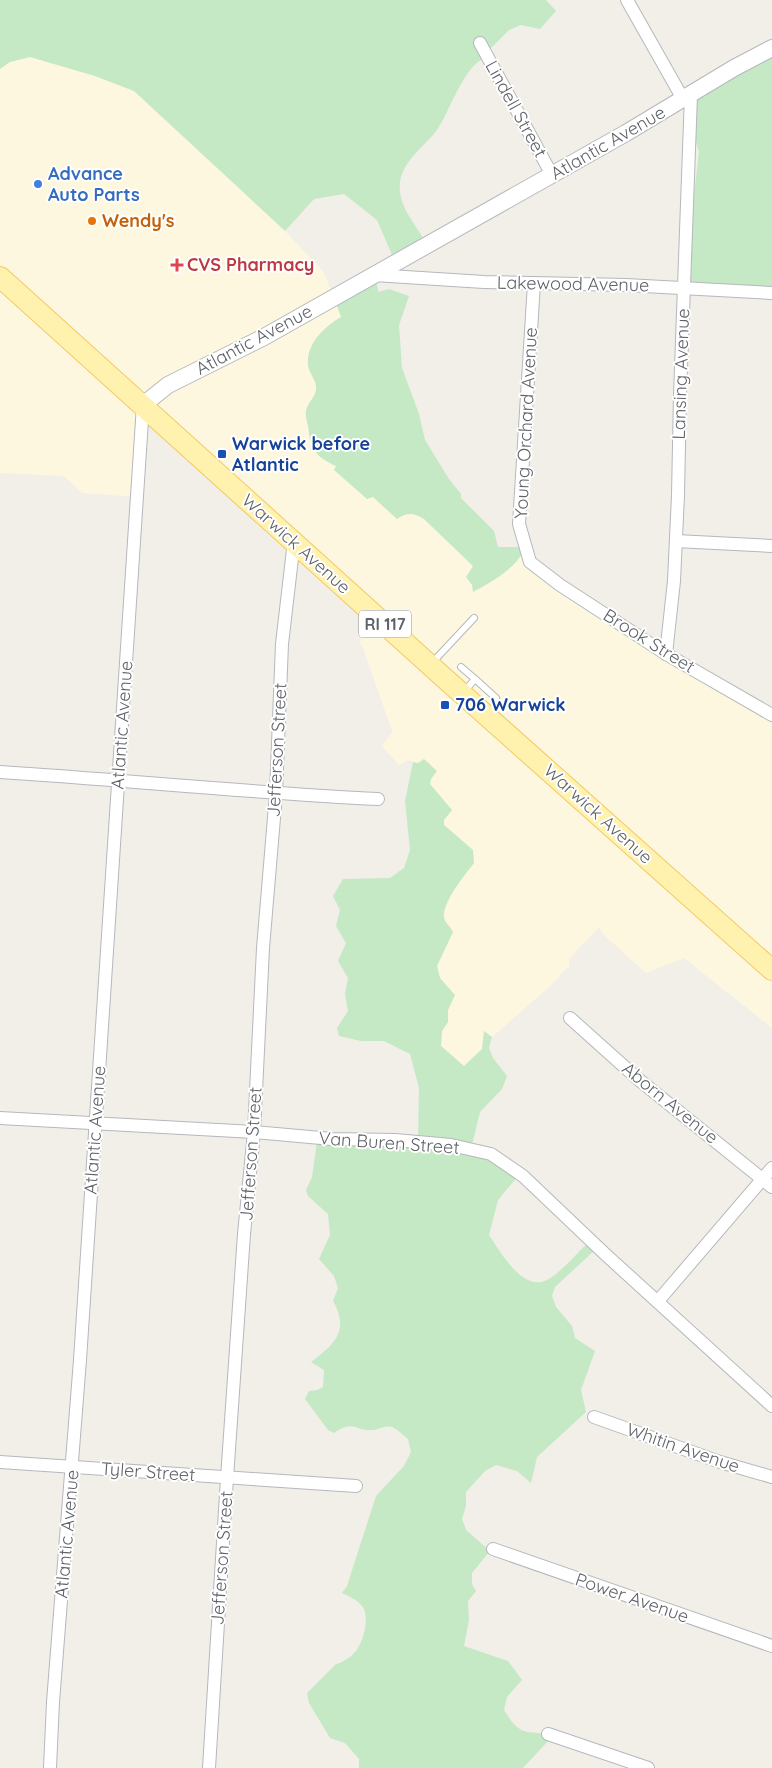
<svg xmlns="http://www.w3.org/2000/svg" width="772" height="1768" font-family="Quicksand,sans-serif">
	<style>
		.commercial { fill: #fef7e0 }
		.green { fill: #c5e8c5 }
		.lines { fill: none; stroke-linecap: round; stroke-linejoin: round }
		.service-casing { stroke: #b5b8bc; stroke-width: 8 }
		.minor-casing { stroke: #b5b8bc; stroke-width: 14 }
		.tertiary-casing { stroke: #b5b8bc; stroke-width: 18 }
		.primary-casing { stroke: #f2c960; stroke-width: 22 }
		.service { stroke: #fff; stroke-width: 6 }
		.minor { stroke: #fff; stroke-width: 12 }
		.tertiary { stroke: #fff; stroke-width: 16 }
		.primary { stroke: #fff2af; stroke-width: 20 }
		.shop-dot { fill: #3f7fe0; stroke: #fff; stroke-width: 2 }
		.food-dot { fill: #e8710a; stroke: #fff; stroke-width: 2 }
		.health-dot { fill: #e0444e; stroke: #fff; stroke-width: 2 }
		.transit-dot { fill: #1a4fb4; stroke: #fff; stroke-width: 2 }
		.labels { text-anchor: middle; stroke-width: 4; stroke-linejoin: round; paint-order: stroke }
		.shield { fill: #fff; stroke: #8f9295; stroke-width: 1 }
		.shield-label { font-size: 16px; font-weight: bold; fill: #5f6368 }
		.street-label { font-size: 18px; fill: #5f6368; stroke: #fff }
		.shop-label { font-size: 18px; font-weight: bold; fill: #366cbe; stroke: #fff; text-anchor: start }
		.food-label { font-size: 18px; font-weight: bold; fill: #c56008; stroke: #fff; text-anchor: start }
		.health-label { font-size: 18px; font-weight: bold; fill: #be3a42; stroke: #fff; text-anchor: start }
		.transit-label { font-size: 18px; font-weight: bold; fill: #164399; stroke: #fff; text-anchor: start }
	</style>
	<rect width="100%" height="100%" fill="#f1efe8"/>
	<path class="commercial" d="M30 57 95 76 134 91 285 231 323 271 335 299 344 326 353 447 334 470 373 497 397 519 403 515 415 514 424 519 473 566 523 554 524 558 772 714V1028L684 958 646 973 604 935 599 927 569 959V966L547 989 492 1037 484 1031 482 1049 464 1066 441 1046 442 1031 448 1022V1010L455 995 440 978 437 966 453 932 444 919 445 910 454 888 474 863 473 850 444 825V820L452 810 430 784 431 779 437 771 408 760 399 765 382 746 393 731 390 725 363 648 359 642 378 620 145 409 138 497 82 493 64 476 0 473V69L10 62Z"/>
	<g class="green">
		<path d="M0 0H546L556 11 540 29 521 25 509 30 485 54V58C464 65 449 113 437 130 424 147 404 159 400 182 397 205 416 225 427 244L396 264 377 220 344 194 314 199 285 231 134 91 95 76 30 57 10 62 0 69Z"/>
		<path d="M772 49V293L683 288 699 152 684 103Z"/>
		<path d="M376 276 378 292 389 289 409 296 399 325 402 368 419 414 425 440 449 479 461 494V498L494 531 498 547H524C522 565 488 584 473 592L472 585 466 577 473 566 424 519C414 513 407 512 397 519L373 497 367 499 334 470 336 466C314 456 311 449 308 426 307 422 305 415 306 411 307 403 315 398 316 390 317 380 309 374 308 365 306 344 324 327 341 317L336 303Z"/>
		<path d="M424 759 437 771 431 779 430 784 452 810 444 820V825L473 850 474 863C466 874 441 903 444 918 445 922 451 928 453 932L437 966 440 978 455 995 448 1010V1022L442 1031 441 1046 464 1066 482 1049 484 1031 492 1037 489 1048 493 1058 507 1076 502 1089 480 1112 471 1149 518 1176 498 1200 489 1235C502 1254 525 1297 552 1277 565 1268 577 1253 589 1242L596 1249 555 1287 552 1296 556 1307 572 1326 575 1338 595 1351 581 1390 586 1412 537 1457 531 1483 517 1471 496 1465 485 1471 466 1492V1506L462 1519 466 1530 490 1551 472 1573V1584L476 1591 468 1601 469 1620 464 1646 508 1661 522 1680 507 1697 504 1710C509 1718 515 1728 524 1731 533 1734 544 1731 551 1738L523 1768H359V1759L345 1743 330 1738 309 1703 307 1693 336 1664C343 1663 354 1655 358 1648 364 1638 370 1616 362 1606 357 1600 349 1596 342 1593L347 1586 376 1496 404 1466 411 1452 408 1439C403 1435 397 1429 392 1427 384 1425 379 1430 372 1430 355 1431 354 1419 334 1433L328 1430 305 1399 309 1391 317 1390 323 1387 324 1370 311 1362C334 1345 350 1331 333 1301L338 1288 334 1276 319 1259 330 1235 328 1214 308 1196 306 1190 312 1177 317 1142 418 1141 419 1088 410 1054 384 1041H361L339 1036 337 1028 348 1011 345 994 348 978 338 961 346 943 336 926 340 910 333 896 343 879 390 878 404 868 410 850 405 801 413 762 418 763Z"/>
	</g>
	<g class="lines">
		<defs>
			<g id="service">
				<path d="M431 664 474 618"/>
				<path d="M461 667 475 679 463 693"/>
				<path d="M475 679 496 698"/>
			</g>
			<g id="minor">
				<path d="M627 0 683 99"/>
				<path d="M480 43 552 175"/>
				<path d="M374 275 484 282 626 285 772 293"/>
				<path d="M534 283 519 524 530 562 560 585 666 654 772 715"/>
				<path d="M676 541 772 546"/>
				<path d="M666 654 674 581 678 495 680 395 691 95"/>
				<path d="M0 772C126 780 252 793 378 799"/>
				<path d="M570 1018 638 1079 772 1187"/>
				<path d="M0 1118 254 1132 332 1139 395 1140 451 1145 491 1154 523 1176 605 1254 772 1406"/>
				<path d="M658 1301 772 1168"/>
				<path d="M594 1417 720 1462 772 1477"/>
				<path d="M0 1462 356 1486"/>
				<path d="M493 1549 772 1646"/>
				<path d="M548 1734 648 1768"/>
				<path d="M50 1768 53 1702 80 1360 143 405"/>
				<path d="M209 1768 227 1478 244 1234 254 1132 263 948 276 794 282 644 294 541"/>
			</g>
			<path id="tertiary" d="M143 405 168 385 264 337 626 133 734 68 772 48"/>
			<path id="primary" d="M0 277 442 676 772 970"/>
		</defs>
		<use href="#service" class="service-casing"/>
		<use href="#minor" class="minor-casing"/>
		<use href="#tertiary" class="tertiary-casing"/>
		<use href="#primary" class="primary-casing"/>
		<use href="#service" class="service"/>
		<use href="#minor" class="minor"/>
		<use href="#tertiary" class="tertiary"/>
		<use href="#primary" class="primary"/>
	</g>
	<circle class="shop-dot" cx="38" cy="184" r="5"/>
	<circle class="food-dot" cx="92" cy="221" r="5"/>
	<path class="health-dot" d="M174.5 257.5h5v5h5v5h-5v5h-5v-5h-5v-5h5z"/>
	<g class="transit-dot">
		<rect x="217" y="449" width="10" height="10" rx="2.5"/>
		<rect x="440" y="700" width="10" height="10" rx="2.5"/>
	</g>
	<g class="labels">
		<rect class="shield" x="359" y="610.5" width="52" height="27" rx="4"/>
		<g class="shield-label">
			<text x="385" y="630">RI 117</text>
		</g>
		<g class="street-label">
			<text transform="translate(516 109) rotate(61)" y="6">Lindell Street</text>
			<text transform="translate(608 143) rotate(-30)" y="6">Atlantic Avenue</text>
			<text transform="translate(573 284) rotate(1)" y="6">Lakewood Avenue</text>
			<text transform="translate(254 340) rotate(-28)" y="6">Atlantic Avenue</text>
			<text transform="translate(681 374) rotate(-88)" y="6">Lansing Avenue</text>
			<text transform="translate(526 423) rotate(-87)" y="6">Young Orchard Avenue</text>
			<text transform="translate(296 544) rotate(42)" y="6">Warwick Avenue</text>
			<text transform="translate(649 641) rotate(32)" y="6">Brook Street</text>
			<text transform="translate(122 725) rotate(-86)" y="6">Atlantic Avenue</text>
			<text transform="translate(277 750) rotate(-87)" y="6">Jefferson Street</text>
			<text transform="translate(598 814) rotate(42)" y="6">Warwick Avenue</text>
			<text transform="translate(670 1103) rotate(39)" y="6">Aborn Avenue</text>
			<text transform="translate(95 1130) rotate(-86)" y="6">Atlantic Avenue</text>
			<text transform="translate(389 1143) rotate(4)" y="6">Van Buren Street</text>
			<text transform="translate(251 1154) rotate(-86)" y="6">Jefferson Street</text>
			<text transform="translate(683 1448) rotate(19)" y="6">Whitin Avenue</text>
			<text transform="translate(148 1472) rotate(4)" y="6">Tyler Street</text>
			<text transform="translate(67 1534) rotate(-85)" y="6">Atlantic Avenue</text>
			<text transform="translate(222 1558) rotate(-86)" y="6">Jefferson Street</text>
			<text transform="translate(632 1598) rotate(19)" y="6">Power Avenue</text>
		</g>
		<g class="shop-label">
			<text x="48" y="180">Advance<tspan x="48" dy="21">Auto Parts</tspan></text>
		</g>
		<g class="food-label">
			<text x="102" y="227">Wendy's</text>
		</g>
		<g class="health-label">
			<text x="187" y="271">CVS Pharmacy</text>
		</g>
		<g class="transit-label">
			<text x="232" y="450">Warwick before<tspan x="232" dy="21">Atlantic</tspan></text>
			<text x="455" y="711">706 Warwick</text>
		</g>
	</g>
</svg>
